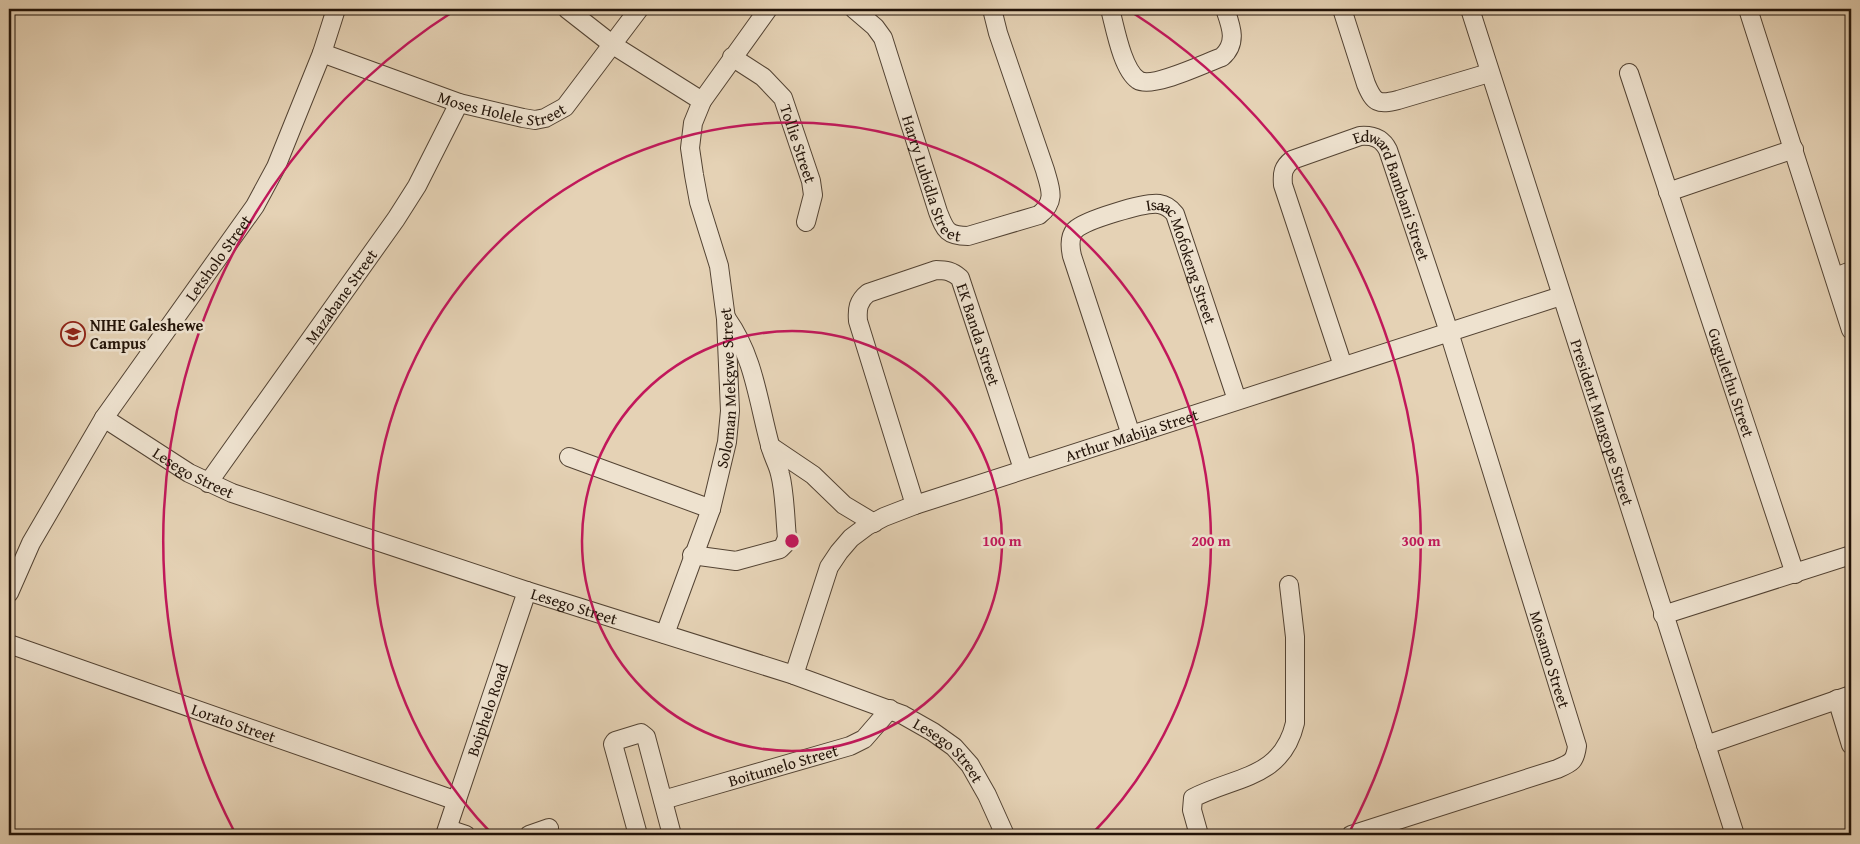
<svg xmlns="http://www.w3.org/2000/svg" width="1860" height="844" font-family="'Gentium Book Plus',serif">
	<style>
		.lines { fill: none; stroke-linecap: round; stroke-linejoin: round }
		.minor-casing { stroke: #534333; stroke-width: 20 }
		.minor { stroke: #eee2cf; stroke-width: 18 }
		.ring { fill: none; stroke: #c2185b; stroke-width: 2.5 }
		.labels { text-anchor: middle; stroke-width: 5; stroke-linejoin: round; paint-order: stroke }
		.street-label { font-size: 16px; fill: #221308; stroke: #eee2cf }
		.poi-label { font-size: 16px; font-weight: bold; fill: #221308; stroke: #eee2cf; text-anchor: start }
		.centre { fill: #c2185b; stroke: #eee2cf; stroke-width: 2.5 }
		.ring-label { font-size: 15px; text-anchor: middle; font-weight: bold; fill: #c2185b; stroke: #eee2cf; stroke-width: 5; stroke-linejoin: round; paint-order: stroke }
	</style>
	<rect width="100%" height="100%" fill="#e5d2b5"/>
	<filter id="stains"><feTurbulence type="fractalNoise" baseFrequency=".004" numOctaves="4"/><feColorMatrix values="0 0 0 0 .2 0 0 0 0 .09 0 0 0 0 .02 0 0 0 .5 -.17"/></filter>
	<radialGradient id="worn" r=".72"><stop offset=".6" stop-color="#630" stop-opacity="0"/><stop offset="1" stop-color="#630" stop-opacity=".3"/></radialGradient>
	<g class="lines">
		<defs>
			<g id="minor">
				<path d="M567 9 613 45 702 101"/>
				<path id="s1" d="M854 9 875 27 883 38 938 212C945 230 947 236 968 236L1039 215C1057 201 1050 188 1045 170L998 33 992 9"/>
				<path d="M1110 9C1115 27 1122 69 1138 80 1152 89 1205 63 1222 57 1238 43 1231 26 1225 9"/>
				<path d="M1342 9 1366 84C1374 103 1378 105 1398 100L1489 73"/>
				<path id="s2" d="M1470 9 1735 835"/>
				<path d="M1748 9 1851 330"/>
				<path id="s3" d="M322 53 459 103 523 118 535 120 545 118 565 107 639 9"/>
				<path id="s4" d="M732 57 763 77 783 98 811 181 813 195 806 222"/>
				<path id="s5" d="M1629 73 1795 574"/>
				<path d="M1668 192 1794 149"/>
				<path d="M1835 277 1851 271"/>
				<path id="s6" d="M1343 366 1283 185C1282 173 1283 167 1292 160L1360 136C1373 135 1382 138 1388 150L1449 332 1577 746C1575 762 1571 763 1557 769L1351 835"/>
				<path id="s7" d="M104 418 189 473 232 493 527 591 794 675 903 715 933 732 954 747 970 765 987 795 1005 835"/>
				<path id="s8" d="M1131 435 1072 256C1070 247 1069 237 1075 230 1085 220 1145 202 1159 204 1167 205 1171 209 1175 214L1237 400"/>
				<path d="M770 446 813 475 844 505 874 523"/>
				<path d="M569 457 711 509"/>
				<path id="s9" d="M208 483 396 219 417 186 459 103"/>
				<path id="s10" d="M915 505 858 321C857 309 858 301 868 293L936 270C946 270 952 271 960 278L1023 469"/>
				<path d="M692 555 736 561 780 549 784 545 787 538C785 518 785 493 780 474 778 464 772 455 770 445 758 401 754 357 727 319"/>
				<path id="s11" d="M9 593 31 543 104 418 255 206 276 167 322 53 336 9"/>
				<path d="M1663 615 1851 555"/>
				<path id="s12" d="M665 634 711 509 727 442 730 411 726 319 719 266 699 202 694 175 690 148 693 123 702 101 768 9"/>
				<path id="s13" d="M9 644 457 801"/>
				<path id="s14" d="M794 675 829 567 839 552 851 538 867 526 884 517 915 505 1561 296"/>
				<path d="M1837 699 1851 745"/>
				<path d="M1706 745 1851 695"/>
				<path id="s15" d="M663 800 850 746 864 739 890 709"/>
				<path d="M448 829 466 835"/>
				<path id="s16" d="M445 835 527 591"/>
				<path d="M529 835 549 828"/>
				<path d="M638 835 613 744 615 741 641 733 646 737 672 835"/>
				<path d="M1199 835 1192 810 1193 798C1235 776 1282 779 1295 723V637L1289 585"/>
			</g>
		</defs>
		<use href="#minor" class="minor-casing"/>
		<use href="#minor" class="minor"/>
	</g>
	<g class="ring">
		<circle cx="792" cy="541" r="210"/>
		<path d="M493 835A419 419 0 1 1 1091 835"/>
		<path d="M234 831A629 629 0 0 1 454 11M1130 11A629 629 0 0 1 1350 831"/>
	</g>
	<defs>
		<symbol id="university-ring" viewBox="-11 -11 22 22"><circle r="9.5" fill="#eee2cf" stroke="#8f2418" stroke-width="1.5"/><path d="M0-5L7-2L0 1L-7-2ZM-4 1L0 2.5L4 1V4Q0 6-4 4Z" fill="#8f2418"/></symbol>
	</defs>
	<g fill-rule="evenodd">
		<use href="#university-ring" x="59" y="320" width="28" height="28"/>
	</g>
	<g class="labels">
		<g class="street-label">
			<text dy="6" stroke="none"><textPath href="#s3" startOffset="190">Moses Holele Street</textPath></text>
			<text dy="6" stroke="none"><textPath href="#s4" startOffset="114">Tollie Street</textPath></text>
			<text dy="6" stroke="none"><textPath href="#s1" startOffset="191">Harry Lubidla Street</textPath></text>
			<text dy="6" stroke="none"><textPath href="#s6" startOffset="362">Edward Bambani Street</textPath></text>
			<text dy="6" stroke="none"><textPath href="#s11" startOffset="396">Letsholo Street</textPath></text>
			<text dy="6" stroke="none"><textPath href="#s8" startOffset="365">Isaac Mofokeng Street</textPath></text>
			<text dy="6" stroke="none"><textPath href="#s9" startOffset="229">Mazabane Street</textPath></text>
			<text dy="6" stroke="none"><textPath href="#s10" startOffset="381">EK Banda Street</textPath></text>
			<text dy="6" stroke="none"><textPath href="#s5" startOffset="326">Gugulethu Street</textPath></text>
			<text dy="6" stroke="none"><textPath href="#s12" startOffset="256">Soloman Mekgwe Street</textPath></text>
			<text dy="6" stroke="none"><textPath href="#s2" startOffset="434">President Mangope Street</textPath></text>
			<text dy="6" stroke="none"><textPath href="#s14" startOffset="450">Arthur Mabija Street</textPath></text>
			<text dy="6" stroke="none"><textPath href="#s7" startOffset="105">Lesego Street</textPath></text>
			<text dy="6" stroke="none"><textPath href="#s7" startOffset="509">Lesego Street</textPath></text>
			<text dy="6" stroke="none"><textPath href="#s6" startOffset="859">Mosamo Street</textPath></text>
			<text dy="6" stroke="none"><textPath href="#s16" startOffset="132">Boiphelo Road</textPath></text>
			<text dy="6" stroke="none"><textPath href="#s13" startOffset="238">Lorato Street</textPath></text>
			<text dy="6" stroke="none"><textPath href="#s7" startOffset="914">Lesego Street</textPath></text>
			<text dy="6" stroke="none"><textPath href="#s15" startOffset="125">Boitumelo Street</textPath></text>
		</g>
		<g class="poi-label">
			<text x="90" y="331">NIHE Galeshewe<tspan x="90" dy="18">Campus</tspan></text>
		</g>
	</g>
	<circle cx="792" cy="541" r="8" class="centre"/>
	<g class="ring-label">
		<text x="1002" y="546">100 m</text>
		<text x="1211" y="546">200 m</text>
		<text x="1421" y="546">300 m</text>
	</g>
	<rect width="1860" height="844" fill="none" stroke="#e5d2b5" stroke-width="30"/>
	<rect x="10" y="10" width="1840" height="824" fill="none" stroke="#221308" stroke-width="2.5"/>
	<rect x="15" y="15" width="1830" height="814" fill="none" stroke="#221308"/>
	<rect width="100%" height="100%" filter="url(#stains)"/>
	<rect width="100%" height="100%" fill="url(#worn)"/>
</svg>
